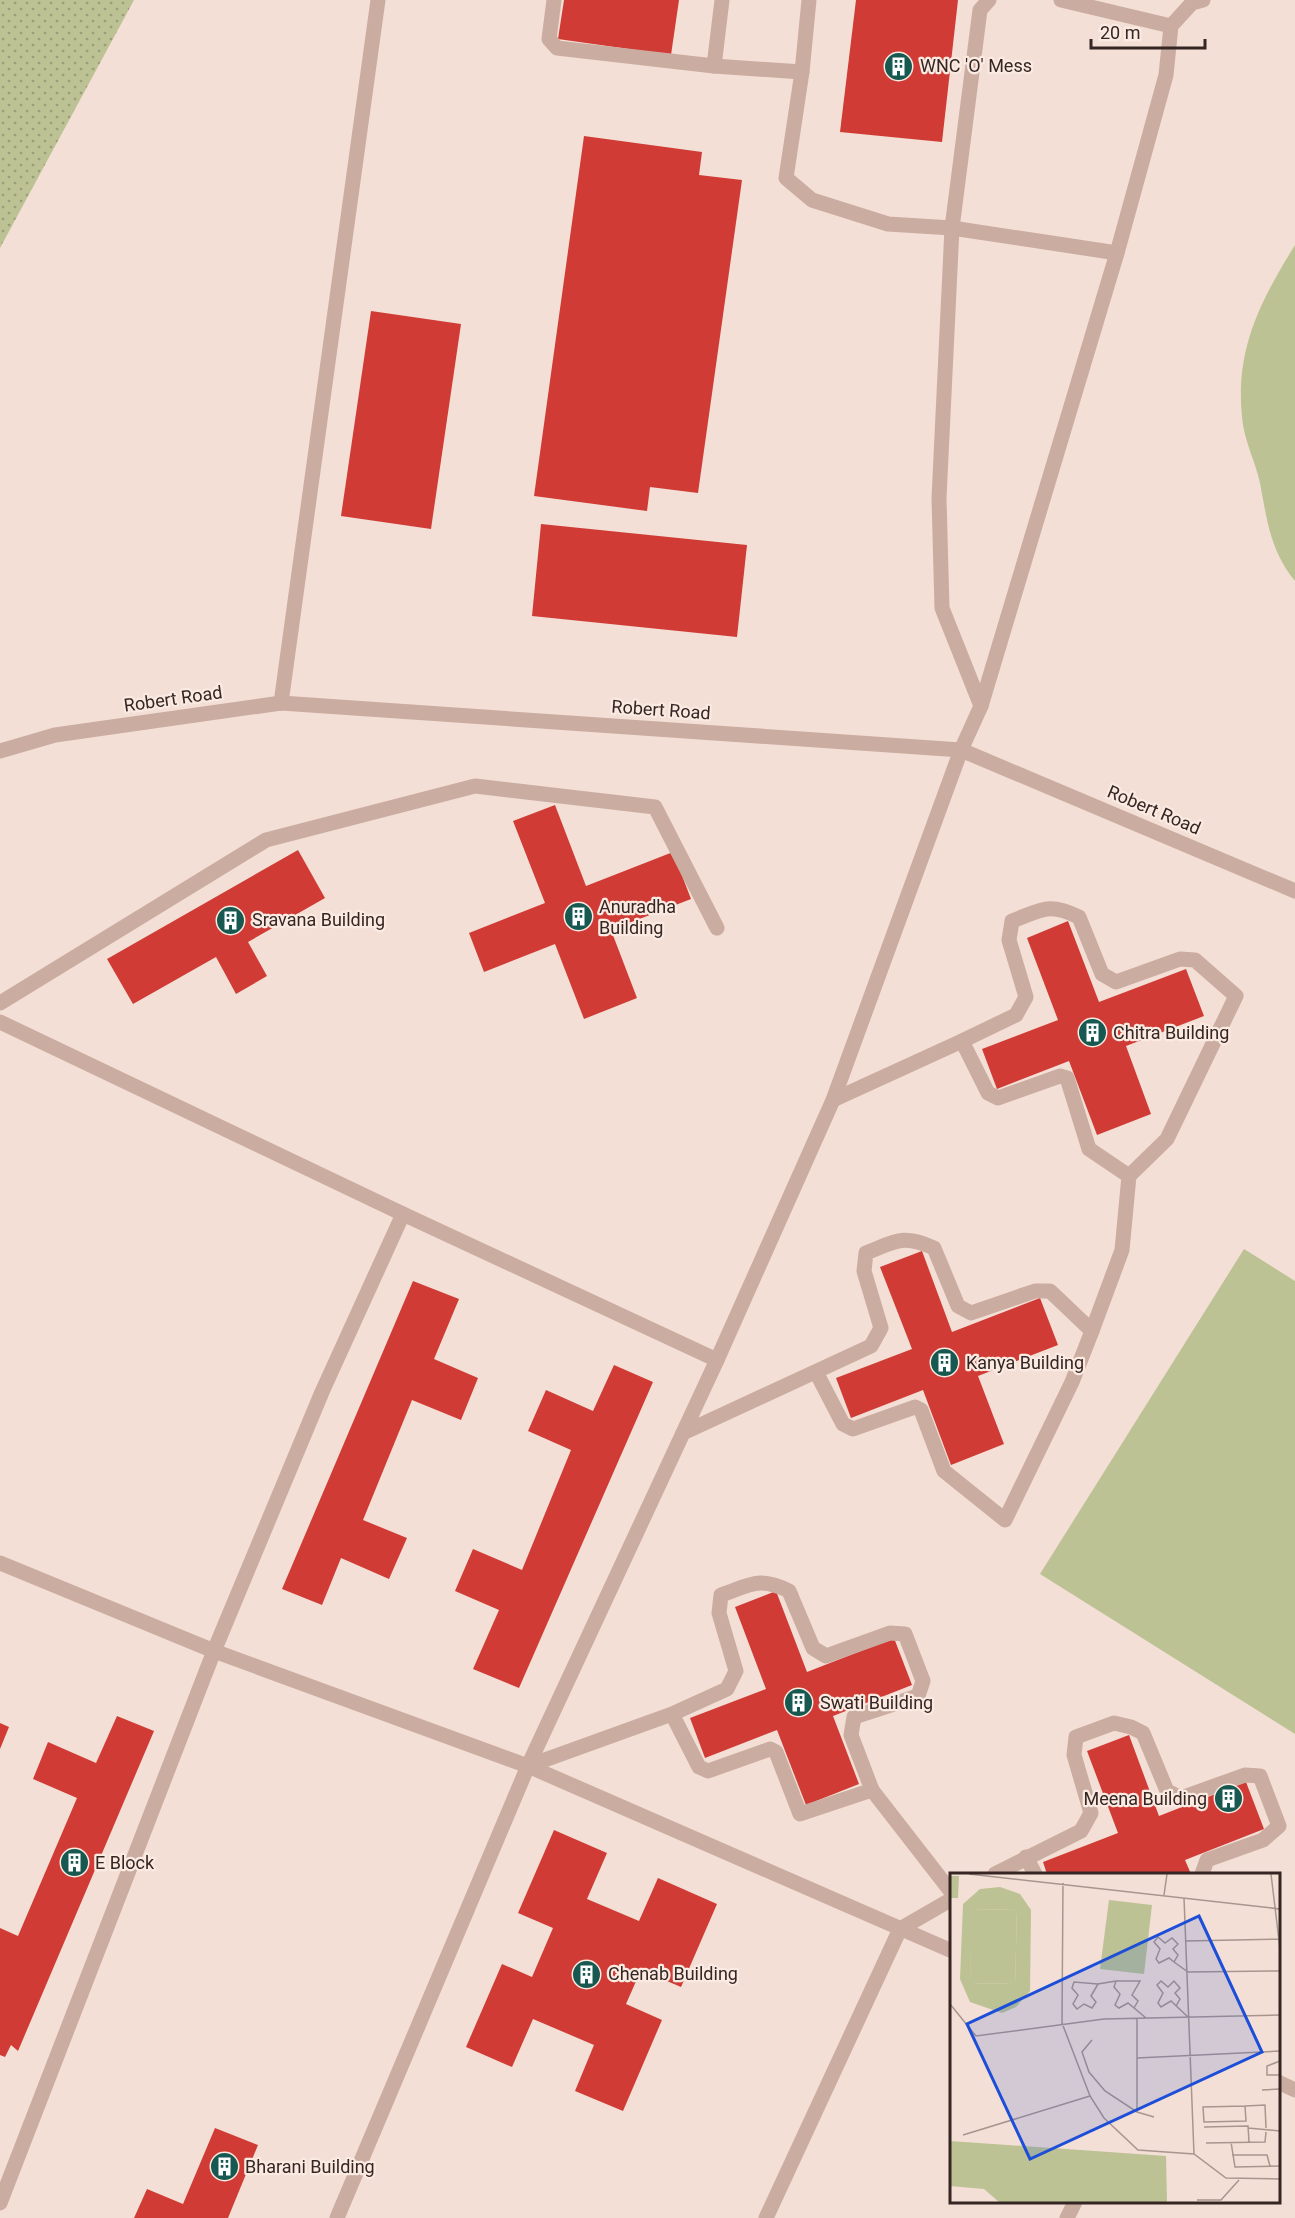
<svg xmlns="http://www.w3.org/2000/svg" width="1295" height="2218" font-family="Roboto,sans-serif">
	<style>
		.grass { fill: url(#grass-dots) }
		.garden { fill: #bcc294 }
		.building { fill: #d03c35 }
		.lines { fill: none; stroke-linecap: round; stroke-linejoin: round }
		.lane { stroke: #cbaca1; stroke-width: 15 }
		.street { stroke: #cbaca1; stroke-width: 15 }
		.labels { text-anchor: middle; stroke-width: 4.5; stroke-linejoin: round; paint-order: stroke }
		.poi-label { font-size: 18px; fill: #352624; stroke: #faeae1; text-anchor: start }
		.street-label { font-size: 18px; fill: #352624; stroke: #faeae1 }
		.inset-road { fill: none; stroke: #a7958e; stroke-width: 1.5 }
		.view { fill: #1d4ed8; fill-opacity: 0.15; stroke: #1d4ed8; stroke-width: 3 }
		.inset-edge { fill: none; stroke: #352624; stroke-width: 3 }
	</style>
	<defs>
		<pattern id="grass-dots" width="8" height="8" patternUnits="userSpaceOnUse" patternTransform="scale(1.5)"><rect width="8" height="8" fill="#bcc294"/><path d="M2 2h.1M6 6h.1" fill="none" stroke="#9a9d79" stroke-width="1.8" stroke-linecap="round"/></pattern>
	</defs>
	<rect width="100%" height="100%" fill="#f3dfd5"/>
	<path class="grass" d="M0 0H134L0 248Z"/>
	<g class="garden">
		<path d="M1295 245V581C1270 550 1267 520 1260 483 1255 460 1244 441 1242 417 1235 349 1261 300 1295 245Z"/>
		<path d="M1244 1249 1295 1281V1734L1040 1574Z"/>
	</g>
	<g class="building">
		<path d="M564 0H679L671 55 558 39Z"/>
		<path d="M856 0H958L942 142 840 132Z"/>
		<path d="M584 136 702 152 699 175 742 180 698 493 650 487 647 511 534 496Z"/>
		<path d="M371 311 461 324 431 529 341 516Z"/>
		<path d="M541 524 747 545 737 637 532 616Z"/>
		<path d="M555 805 586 886 673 852 691 899 611 930 637 998 584 1019 555 944 484 972 469 933 545 903 513 821Z"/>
		<path d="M298 850 325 898 248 942 267 976 236 994 216 957 133 1004 107 959Z"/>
		<path d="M1068 921 1099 1002 1186 969 1204 1016 1126 1046 1151 1114 1097 1135 1069 1061 997 1089 982 1049 1058 1020 1027 938Z"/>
		<path d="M922 1251 952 1332 1040 1298 1058 1345 978 1376 1004 1444 951 1465 923 1390 851 1418 836 1378 912 1349 880 1267Z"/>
		<path d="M413 1281 459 1299 434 1359 478 1378 461 1420 412 1400 363 1520 407 1538 389 1579 341 1558 322 1605 282 1589Z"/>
		<path d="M614 1365 653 1382 519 1688 473 1669 499 1610 455 1591 473 1549 522 1570 571 1450 528 1431 546 1390 593 1411Z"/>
		<path d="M776 1591 807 1672 894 1638 912 1685 833 1716 859 1784 806 1805 777 1730 705 1758 690 1718 766 1689 735 1607Z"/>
		<path d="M117 1716 154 1731 18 2051 11 2045 5 2057 0 2055V1928L18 1936 77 1798 33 1779 48 1742 96 1763Z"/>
		<path d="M0 1723 9 1727 0 1749Z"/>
		<path d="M1129 1735 1159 1816 1246 1782 1264 1829 1185 1860 1191 1874H1047L1043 1862 1118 1833 1087 1751Z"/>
		<path d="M554 1830 607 1853 587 1899 639 1921 658 1878 717 1904 681 1987 641 1970 626 2004 662 2020 623 2111 575 2091 594 2045 533 2019 512 2067 466 2047 502 1964 532 1977 553 1928 518 1913Z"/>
		<path d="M215 2128 258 2145 228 2218H134L147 2189 183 2204Z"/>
	</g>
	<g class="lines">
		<g class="lane">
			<path d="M554 0 549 39 557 48 714 66 802 72"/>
			<path d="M809 0 802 72 786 178 812 200 888 224 952 228 1117 253"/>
			<path d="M1061 0 1171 26"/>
			<path d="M714 66 722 0"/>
			<path d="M981 706 942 608 939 498 952 228 980 10 989 0"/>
		</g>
		<g class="street">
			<path d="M281 703 378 0"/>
			<path d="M0 751 55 735 281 703 961 750 1295 891"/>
			<path d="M0 1003 266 840 475 786 655 807 717 928"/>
			<path d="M0 1022 403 1214 717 1360"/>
			<path d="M833 1100 962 1041"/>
			<path d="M1092 1331 1122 1250 1129 1176 1089 1149 1067 1078 1060 1076 998 1098 988 1093 962 1041 1016 1015 1026 997 1009 940 1012 921C1042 910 1048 902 1079 917L1102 974 1116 982 1180 959 1195 960 1236 996 1167 1139 1129 1176"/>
			<path d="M683 1433 871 1346 881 1328 864 1271 866 1253C896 1241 903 1234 934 1248L958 1306 971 1313 1035 1291H1050L1092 1331 1072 1382 1005 1520 944 1471 921 1410 915 1407 853 1429 843 1424 816 1372"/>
			<path d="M0 1563 214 1651 528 1766 952 1951"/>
			<path d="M528 1766 672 1714 727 1689 736 1671 719 1613 721 1595C751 1585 758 1576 789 1591L813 1648 826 1656 890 1633 905 1634 923 1681 918 1696 854 1717 851 1735 872 1790 800 1814 776 1752 770 1749 708 1771 699 1767 672 1714"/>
			<path d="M872 1790 952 1893"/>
			<path d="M1026 1857 1035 1874"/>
			<path d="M995 1874 1081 1831 1091 1813 1074 1755 1076 1737 1114 1723 1131 1727 1143 1733 1167 1791 1181 1798 1245 1775 1260 1776 1279 1826 1263 1840 1207 1860 1202 1874"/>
			<path d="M1278 2082 1295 2090"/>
			<path d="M0 2203 214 1651 322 1392 403 1214"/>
			<path d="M337 2218 528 1766 717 1360 833 1100 961 750 981 706 1117 253 1166 75 1171 26 1192 3 1203 0"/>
			<path d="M766 2218 900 1929 952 1899"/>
			<path d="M1067 2218 1075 2202"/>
		</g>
	</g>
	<defs>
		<symbol id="building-disc" viewBox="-11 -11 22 22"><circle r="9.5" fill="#175950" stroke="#faeae1"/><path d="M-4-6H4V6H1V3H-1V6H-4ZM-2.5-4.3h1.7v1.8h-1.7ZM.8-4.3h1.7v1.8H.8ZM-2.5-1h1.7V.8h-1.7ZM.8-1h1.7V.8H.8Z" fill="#fff"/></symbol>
	</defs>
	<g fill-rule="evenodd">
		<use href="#building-disc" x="882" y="50" width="33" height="33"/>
		<use href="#building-disc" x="562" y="900" width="33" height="33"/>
		<use href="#building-disc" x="214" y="904" width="33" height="33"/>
		<use href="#building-disc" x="1076" y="1016" width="33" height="33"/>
		<use href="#building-disc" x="928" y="1346" width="33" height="33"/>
		<use href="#building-disc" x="782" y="1686" width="33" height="33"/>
		<use href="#building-disc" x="1212" y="1782" width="33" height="33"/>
		<use href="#building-disc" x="58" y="1846" width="33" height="33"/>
		<use href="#building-disc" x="570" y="1958" width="33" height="33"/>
		<use href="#building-disc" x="208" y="2150" width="33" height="33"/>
	</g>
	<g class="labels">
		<g class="poi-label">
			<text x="920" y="72">WNC 'O' Mess</text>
			<text x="599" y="913">Anuradha<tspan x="599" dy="21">Building</tspan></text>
			<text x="252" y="926">Sravana Building</text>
			<text x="1113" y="1039">Chitra Building</text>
			<text x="966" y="1369">Kanya Building</text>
			<text x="820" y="1709">Swati Building</text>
			<text x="1207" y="1805" text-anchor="end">Meena Building</text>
			<text x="95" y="1869">E Block</text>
			<text x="608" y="1980">Chenab Building</text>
			<text x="245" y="2173">Bharani Building</text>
		</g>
		<g class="street-label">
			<text transform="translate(173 699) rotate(-8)" y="6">Robert Road</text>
			<text transform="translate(661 710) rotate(4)" y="6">Robert Road</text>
			<text transform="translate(1154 810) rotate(23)" y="6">Robert Road</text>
		</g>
	</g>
	<g transform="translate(950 1873)">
		<rect width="330" height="330" fill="#f3dfd5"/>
		<path d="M21 36 67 37 65 111 20 110ZM0 268 216 283 217 329H49L34 316 0 313Z" fill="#bcc294"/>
		<path d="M0 3H9L8 25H0ZM50 14 70 21 81 37 80 118 66 134 52 140 20 129 10 106 13 31 30 16ZM22 36 67 37 65 111 20 110ZM159 27 202 32 194 101 150 96Z" fill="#bcc294" fill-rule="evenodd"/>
		<path class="inset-road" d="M19 1 330 36M321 1 330 76M113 10 112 150 140 223 154 245 188 277 244 281 276 305 330 306M214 22 217 1M234 25 244 281M236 68 329 66M224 89 228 82 223 76 228 71 222 65 215 70 208 64 204 69 210 76 206 86 209 90 219 85 224 89 238 99 330 98M148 111 124 109 122 115 128 122 123 131 127 136 134 131 142 135 146 129 141 123 148 111 166 108M0 131 26 163 154 146 330 142M226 133 230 126 225 120 230 115 224 108 218 114 211 108 207 112 213 120 208 130 211 134 221 128 239 145M184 135 188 128 182 122 190 108H166L164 114 170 121 165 132 169 135 178 130 196 145M142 167 132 179 139 199 155 218 187 239 204 244M187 185 330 178M330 188 317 193V202H330M312 217 330 216M295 233 296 248 254 249 253 234 295 233 315 232 316 255M187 239V145M254 254 298 253 299 269M298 255 330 258M13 262 140 223M281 269 285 294 330 293M256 270 315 269 316 259M282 282H317L320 293M247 327H271L289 307"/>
		<path class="view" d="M249 43 312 179 80 286 17 151Z"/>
		<rect width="330" height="330" class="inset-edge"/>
	</g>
	<path d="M1091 39v9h114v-9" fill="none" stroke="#352624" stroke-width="3"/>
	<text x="1100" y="39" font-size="18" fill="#352624" stroke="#faeae1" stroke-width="4.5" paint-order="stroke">20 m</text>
</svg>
